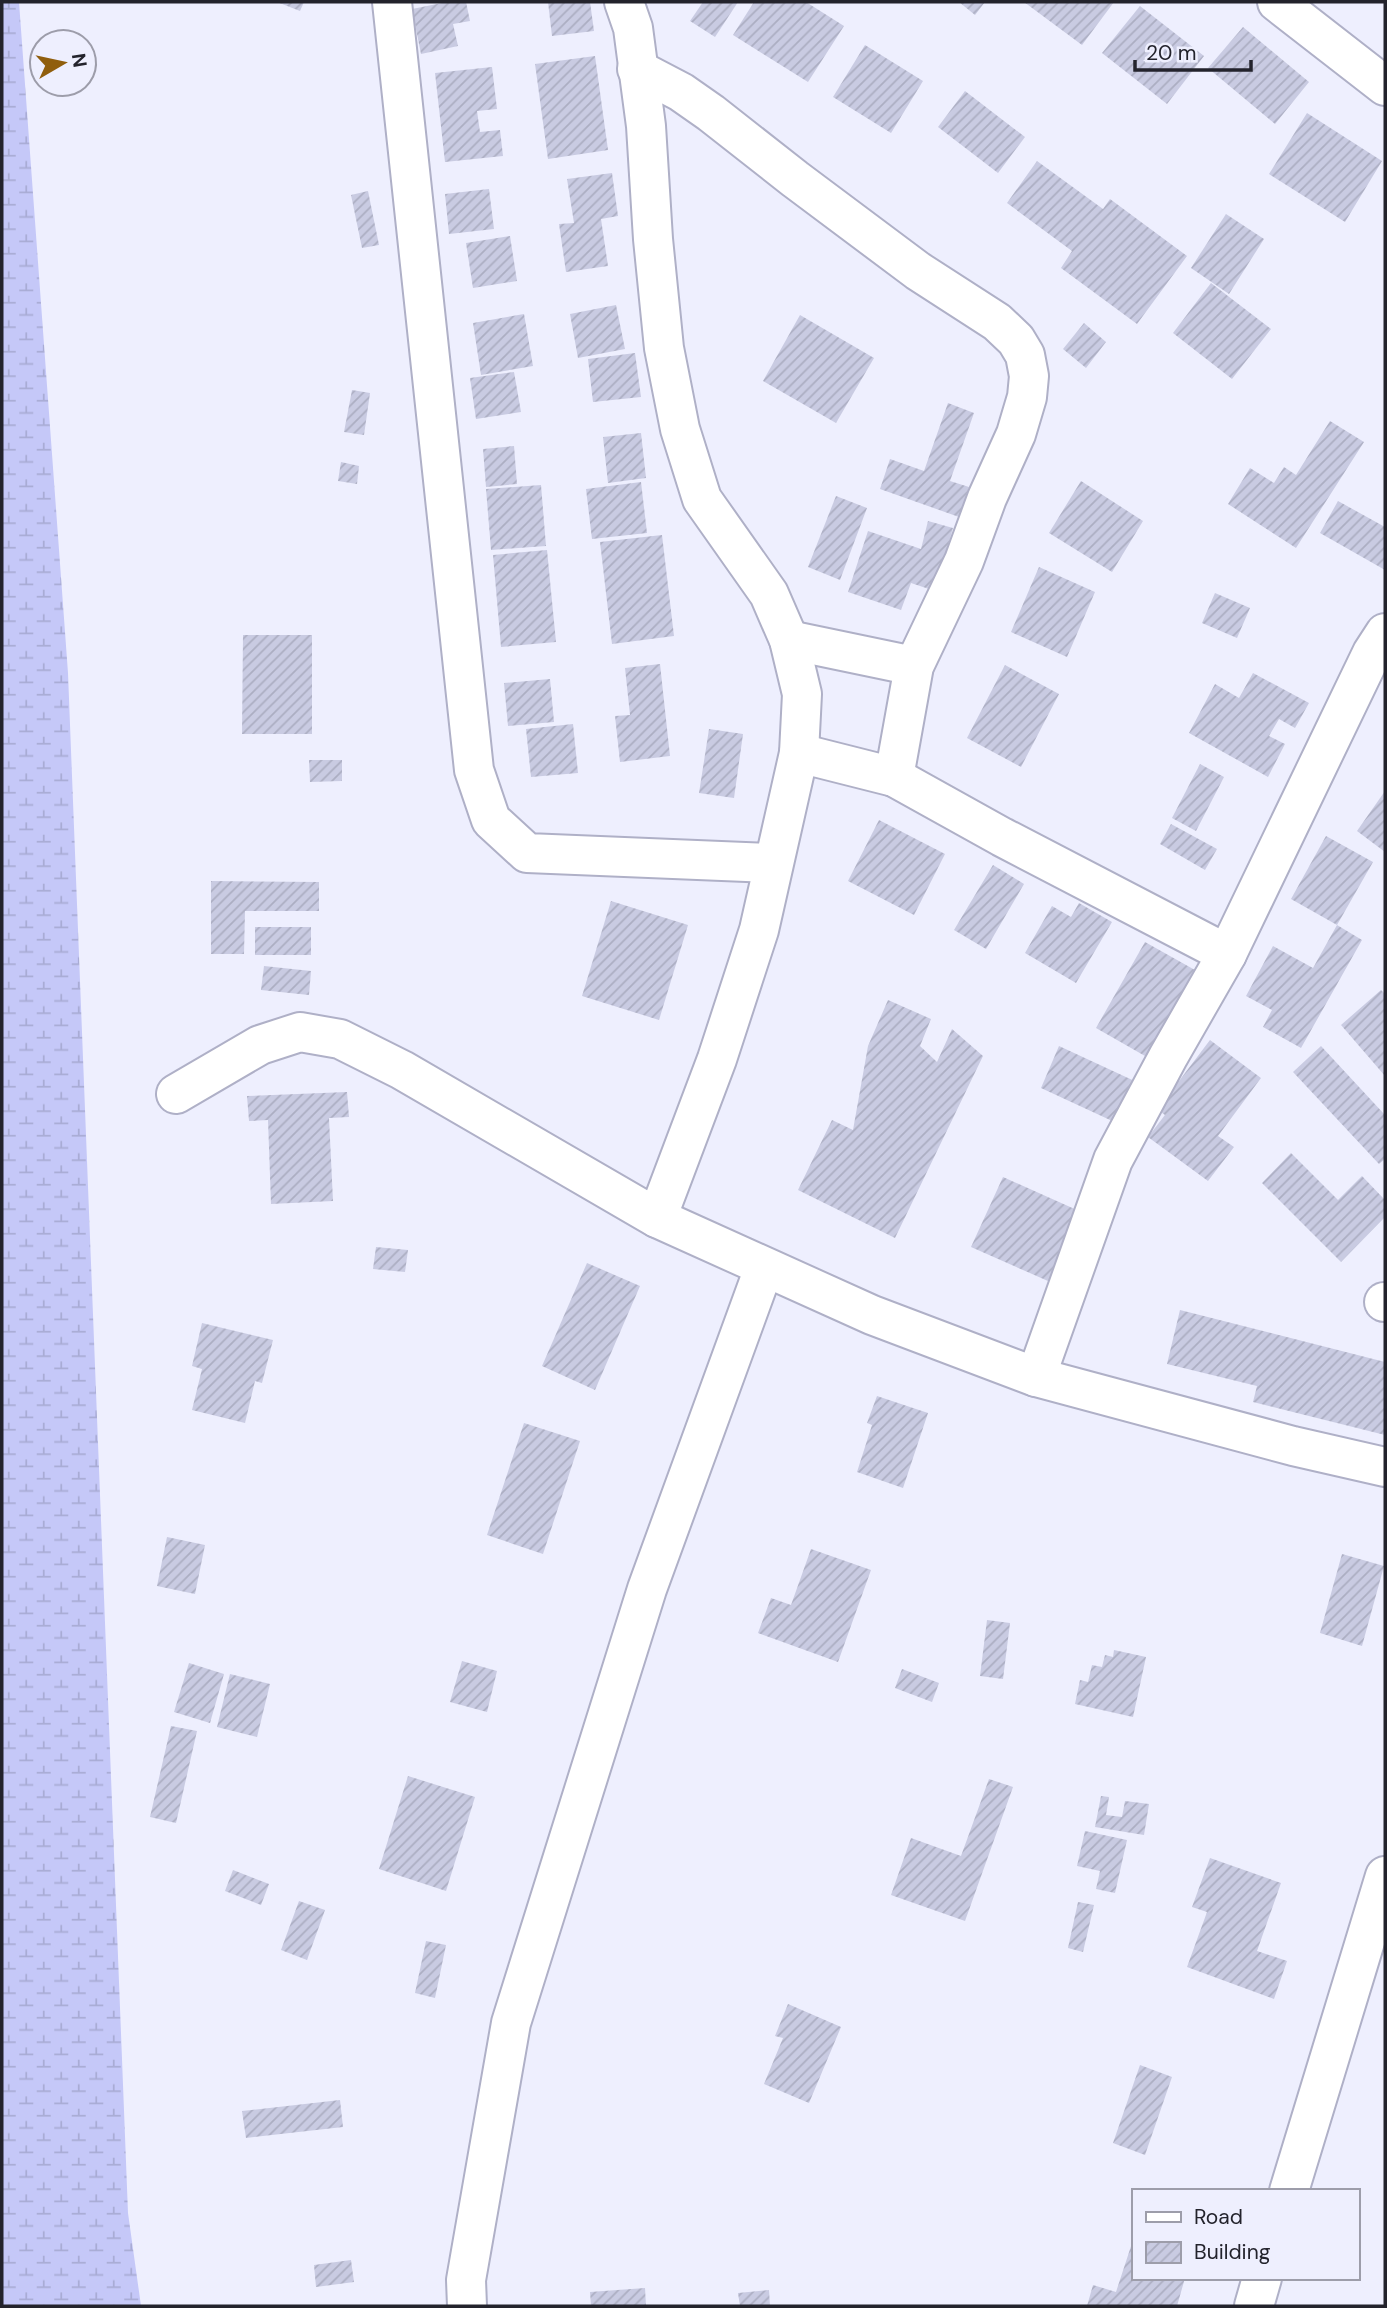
<svg xmlns="http://www.w3.org/2000/svg" width="1387" height="2308" font-family="'DM Sans',sans-serif">
	<style>
		.wetland { fill: url(#wetland-marsh) }
		.building { fill: url(#building-hatch) }
		.lines { fill: none; stroke-linecap: round; stroke-linejoin: round }
		.minor-casing { stroke: #afb0c7; stroke-width: 42 }
		.minor { stroke: #fff; stroke-width: 38 }
	</style>
	<defs>
		<pattern id="wetland-marsh" width="20" height="14" patternUnits="userSpaceOnUse" patternTransform="scale(1.75)"><rect width="20" height="14" fill="#c5c8f8"/><path d="M1 5h8M5 5V1M11 12h8M15 12V8" fill="none" stroke="#a9acd5"/></pattern>
		<pattern id="building-hatch" width="6" height="6" patternUnits="userSpaceOnUse" patternTransform="scale(1.75)"><rect width="6" height="6" fill="#c9cbe2"/><path d="M-1 1l2-2M0 6l6-6M5 7l2-2" fill="none" stroke="#acaec2"/></pattern>
	</defs>
	<rect width="100%" height="100%" fill="#eeeffe"/>
	<path class="wetland" d="M2 2H19L68 673 128 2213 141 2306H2Z"/>
	<g class="building">
		<path d="M277 2H304L300 11Z"/>
		<path d="M447 2H466L470 21 453 24 458 46 421 54 412 9Z"/>
		<path d="M548 2H590L594 31 552 36Z"/>
		<path d="M703 2H738L715 37 690 21Z"/>
		<path d="M754 2H806L844 26 808 82 733 35Z"/>
		<path d="M959 2H985L975 15Z"/>
		<path d="M1024 2H1114L1082 45Z"/>
		<path d="M1140 6 1204 56 1167 104 1102 53Z"/>
		<path d="M1243 27 1309 82 1275 124 1208 68Z"/>
		<path d="M865 45 923 81 891 133 833 97Z"/>
		<path d="M595 56 608 150 548 159 535 64Z"/>
		<path d="M492 67 497 109 477 111 480 132 500 130 503 156 445 162 435 73Z"/>
		<path d="M965 91 1025 137 998 173 938 127Z"/>
		<path d="M1307 113 1382 161 1345 222 1269 174Z"/>
		<path d="M1037 161 1103 209 1110 199 1187 256 1137 324 1061 268 1072 251 1007 203Z"/>
		<path d="M612 173 618 216 601 219 608 266 566 272 559 224 574 223 567 179Z"/>
		<path d="M489 189 494 229 449 234 445 194Z"/>
		<path d="M368 191 379 245 362 248 351 195Z"/>
		<path d="M1226 214 1264 239 1229 294 1191 268Z"/>
		<path d="M510 236 517 281 473 288 466 243Z"/>
		<path d="M1211 283 1271 329 1232 379 1173 333Z"/>
		<path d="M616 305 625 349 578 358 570 314Z"/>
		<path d="M524 314 533 366 481 375 473 323Z"/>
		<path d="M800 315 874 358 836 423 763 381Z"/>
		<path d="M1084 323 1106 342 1086 368 1063 349Z"/>
		<path d="M635 353 641 397 593 402 588 359Z"/>
		<path d="M514 372 521 412 476 419 470 378Z"/>
		<path d="M352 390 370 393 364 435 344 432Z"/>
		<path d="M948 403 974 413 950 481 969 487 959 517 880 489 890 459 924 471Z"/>
		<path d="M1330 421 1364 442 1296 548 1228 504 1250 468 1274 483 1284 467 1296 475Z"/>
		<path d="M641 433 646 478 608 483 603 437Z"/>
		<path d="M514 446 517 484 486 487 483 449Z"/>
		<path d="M341 462 359 466 357 484 338 481Z"/>
		<path d="M1081 481 1143 521 1112 572 1049 533Z"/>
		<path d="M641 482 647 533 592 539 586 489Z"/>
		<path d="M541 485 546 546 491 550 486 489Z"/>
		<path d="M836 496 867 508 840 580 808 567Z"/>
		<path d="M1338 501 1385 527V570L1320 533Z"/>
		<path d="M928 521 953 528 935 591 911 583 901 610 848 592 868 531 921 549Z"/>
		<path d="M662 535 674 636 612 644 600 542Z"/>
		<path d="M547 550 556 642 501 647 493 555Z"/>
		<path d="M1039 567 1095 592 1067 657 1011 632Z"/>
		<path d="M1215 593 1250 608 1237 638 1202 623Z"/>
		<path d="M243 635H312V734H242Z"/>
		<path d="M660 664 670 756 620 762 615 716 630 715 625 668Z"/>
		<path d="M1005 665 1059 694 1021 767 967 738Z"/>
		<path d="M1253 673 1309 703 1295 728 1279 719 1269 736 1285 744 1268 777 1189 733 1215 684 1239 698Z"/>
		<path d="M550 679 554 722 508 726 504 683Z"/>
		<path d="M573 724 578 773 531 777 526 729Z"/>
		<path d="M709 729 743 734 734 798 699 793Z"/>
		<path d="M309 760H342V781L310 782Z"/>
		<path d="M1200 764 1224 777 1196 831 1172 818Z"/>
		<path d="M1385 791V852L1357 831Z"/>
		<path d="M879 820 945 854 914 915 848 881Z"/>
		<path d="M1171 824 1217 849 1205 870 1160 844Z"/>
		<path d="M1326 836 1373 862 1337 925 1291 899Z"/>
		<path d="M993 865 1024 884 986 949 954 930Z"/>
		<path d="M211 881 319 882V911H245L244 954H211Z"/>
		<path d="M611 901 688 925 659 1020 582 996Z"/>
		<path d="M1079 903 1112 922 1076 983 1025 953 1052 906 1071 917Z"/>
		<path d="M1337 925 1362 940 1301 1048 1263 1027 1272 1010 1246 996 1273 946 1313 968Z"/>
		<rect x="255" y="927" width="56" height="28"/>
		<path d="M1145 942 1202 974 1152 1060 1096 1028Z"/>
		<path d="M264 966 311 971 309 995 261 990Z"/>
		<path d="M1381 990 1385 994V1076L1341 1025Z"/>
		<path d="M888 1000 931 1019 920 1046 937 1062 952 1029 983 1056 895 1238 798 1190 832 1120 853 1130 868 1046Z"/>
		<path d="M1210 1040 1261 1078 1218 1136 1234 1147 1208 1181 1148 1137 1165 1115 1147 1102 1168 1073 1179 1081Z"/>
		<path d="M1059 1046 1141 1084 1123 1126 1041 1088Z"/>
		<path d="M1321 1046 1385 1115V1159L1379 1164 1293 1072Z"/>
		<path d="M347 1092 349 1117 329 1118 333 1201 271 1204 268 1120 249 1121 247 1096Z"/>
		<path d="M1291 1153 1338 1200 1362 1176 1385 1200V1217L1341 1262 1262 1183Z"/>
		<path d="M1003 1177 1088 1215 1057 1285 971 1247Z"/>
		<path d="M376 1247 408 1250 405 1272 373 1269Z"/>
		<path d="M587 1263 640 1286 595 1390 542 1366Z"/>
		<path d="M1180 1310 1385 1362V1435L1253 1402 1257 1386 1167 1364Z"/>
		<path d="M202 1323 273 1340 262 1383 255 1381 245 1423 192 1410 202 1369 192 1366Z"/>
		<path d="M877 1396 928 1413 903 1488 857 1472 872 1425 867 1423Z"/>
		<path d="M524 1423 580 1441 543 1554 487 1535Z"/>
		<path d="M167 1537 205 1545 195 1594 157 1586Z"/>
		<path d="M811 1549 871 1570 838 1662 758 1633 771 1598 791 1605Z"/>
		<path d="M1342 1554 1384 1566 1362 1646 1320 1633Z"/>
		<path d="M987 1620 1010 1623 1003 1679 980 1676Z"/>
		<path d="M1114 1650 1146 1657 1133 1717 1075 1704 1080 1680 1088 1682 1092 1665 1102 1667 1105 1655 1113 1657Z"/>
		<path d="M462 1661 497 1671 487 1712 450 1702Z"/>
		<path d="M189 1663 224 1674 210 1723 174 1712Z"/>
		<path d="M902 1669 939 1683 932 1702 895 1688Z"/>
		<path d="M230 1674 270 1684 257 1737 217 1727Z"/>
		<path d="M171 1726 197 1731 176 1823 150 1817Z"/>
		<path d="M408 1776 475 1797 446 1891 379 1869Z"/>
		<path d="M989 1779 1013 1787 965 1921 891 1895 911 1838 961 1856Z"/>
		<path d="M1101 1796 1109 1797 1106 1815 1122 1817 1125 1801 1149 1804 1144 1835 1095 1827Z"/>
		<path d="M1085 1831 1127 1840 1115 1893 1096 1889 1100 1871 1077 1866Z"/>
		<path d="M1210 1858 1281 1883 1257 1951 1287 1961 1274 1999 1187 1967 1207 1912 1192 1907Z"/>
		<path d="M233 1870 269 1884 261 1905 225 1891Z"/>
		<path d="M299 1901 325 1910 307 1960 281 1950Z"/>
		<path d="M1078 1902 1094 1905 1083 1952 1068 1948Z"/>
		<path d="M426 1941 446 1945 435 1998 415 1993Z"/>
		<path d="M788 2004 841 2027 809 2103 764 2084 783 2038 775 2036Z"/>
		<path d="M1140 2065 1172 2077 1145 2155 1113 2143Z"/>
		<path d="M340 2100 343 2127 246 2138 242 2111Z"/>
		<path d="M1133 2240V2278H1185L1177 2306H1087L1093 2285 1116 2292Z"/>
		<path d="M351 2260 354 2282 316 2287 314 2265Z"/>
		<path d="M645 2288 646 2306H591L590 2292Z"/>
		<path d="M769 2290 770 2306H740L738 2293Z"/>
	</g>
	<g class="lines">
		<defs>
			<g id="minor">
				<path d="M392 2 474 770 491 820 527 853 772 863"/>
				<path d="M624 2 633 28 646 126 653 239 664 348 680 429 702 499 769 594 789 640 802 694 799 753 759 930 717 1059 657 1218"/>
				<path d="M1277 2 1385 86"/>
				<path d="M637 69 681 92 711 113 795 179 918 271 997 322 1016 340 1025 355 1029 376 1027 397 1016 434 987 498 964 561 914 666 894 777"/>
				<path d="M789 640 914 666"/>
				<path d="M799 753 894 777 1002 837 1227 954"/>
				<path d="M176 1094 260 1045 300 1032 340 1039 402 1070 657 1218 872 1315 1036 1377 1293 1446 1385 1467"/>
				<path d="M1384 1302H1385"/>
				<path d="M1036 1377 1113 1160 1168 1057 1227 954 1372 653 1385 633"/>
				<path d="M1289 2191 1385 1876"/>
				<path d="M467 2306 466 2280 511 2023 647 1589 764 1268"/>
				<path d="M1254 2306 1262 2278"/>
			</g>
		</defs>
		<use href="#minor" class="minor-casing"/>
		<use href="#minor" class="minor"/>
	</g>
	<rect width="1387" height="2308" fill="none" stroke="#23232c" stroke-width="7"/>
	<rect x="1132" y="2189" width="228" height="91" fill="#eeeffe" stroke="#9d9daa" stroke-width="2"/>
	<rect x="1146" y="2212" width="35" height="10" fill="#ffffff" stroke="#9d9daa" stroke-width="2"/>
	<text x="1194" y="2224" font-size="21" fill="#23232c">Road</text>
	<rect x="1146" y="2242" width="35" height="21" fill="url(#building-hatch)" stroke="#9d9daa" stroke-width="2"/>
	<text x="1194" y="2259" font-size="21" fill="#23232c">Building</text>
	<g transform="translate(63 63) rotate(81)"><circle r="33" fill="#eeeffe" stroke="#9d9daa" stroke-width="2"/>
	<path d="M0-5L12 26L0 18L-12 26Z" fill="#905e0d"/>
	<text y="-10" font-size="19" font-weight="bold" text-anchor="middle" fill="#23232c">N</text>
	</g>
	<path d="M1135 60v10h116v-10" fill="none" stroke="#23232c" stroke-width="3.5"/>
	<text x="1146" y="60" font-size="21" fill="#23232c" stroke="#eeeffe" stroke-width="5" paint-order="stroke">20 m</text>
</svg>
